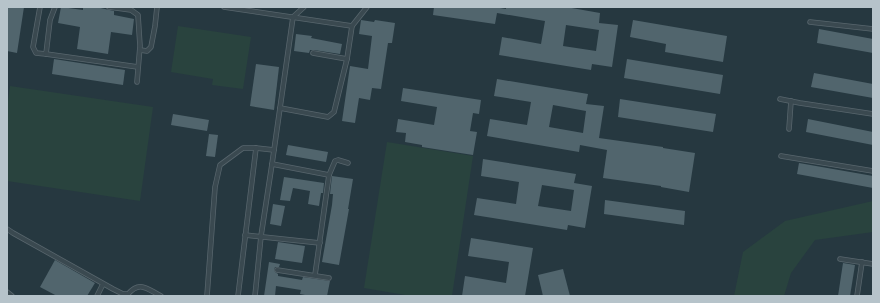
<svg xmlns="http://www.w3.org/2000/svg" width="880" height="303" font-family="'Sofia Sans Condensed',sans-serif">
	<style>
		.green { fill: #29433e }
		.building { fill: #51656d; fill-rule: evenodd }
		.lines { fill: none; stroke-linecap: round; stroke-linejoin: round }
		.service-casing { stroke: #58666d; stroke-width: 5.5 }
		.service { stroke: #3a4950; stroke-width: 4 }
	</style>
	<rect width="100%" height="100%" fill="#263840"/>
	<g class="green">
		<path d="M178 26 251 37 243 89 212 85 213 79 171 72Z"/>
		<path d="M10 86 153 107 140 201 7 181V108Z"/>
		<path d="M387 142 473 156 452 296H411L364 288Z"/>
		<path d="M873 201V232L815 240 791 273 784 296H734L743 252 785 221Z"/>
	</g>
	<g class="building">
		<path d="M7 7H24L17 53 7 51Z"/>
		<path d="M61 7 83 10V7H96L114 11V15L134 19 132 35 111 32 108 54 77 49 80 27 58 23Z"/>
		<path d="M434 7H494L506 9V7H566L600 13 599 23 618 25 612 67 592 64 591 70 499 55 502 37 541 44 545 21 497 13 495 24 433 15ZM566 25 599 30 596 51 563 46Z"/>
		<path d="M361 20 374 22 375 20 395 23 392 43H388L381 89 372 88 370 100 359 98 355 123 342 121 350 66 368 69 372 36 359 34Z"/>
		<path d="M633 20 727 36 723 62 665 52 666 44 630 37Z"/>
		<path d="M819 29 873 39V53L817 43Z"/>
		<path d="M296 34 312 36 311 38 342 44 340 54 314 50H310L309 53 294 51Z"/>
		<path d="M54 59 125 70 123 85 52 74Z"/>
		<path d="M627 59 723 75 720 94 624 78Z"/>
		<path d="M256 64 279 67 274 110 250 106Z"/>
		<path d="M814 73 873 84V98L811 87Z"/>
		<path d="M497 79 588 94 586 104 604 106 599 138 663 147V148L695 153 689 192 661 187V186L603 178 607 150 580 145 579 152 487 136 490 119 527 125 531 102 494 96ZM553 105 586 111 583 133 549 127Z"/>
		<path d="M403 88 481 100 479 114 473 113 470 131 477 132 473 155 422 147V145L405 142 406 133 396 132 398 119 434 125 437 107 401 101Z"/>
		<path d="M620 99 716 114 713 132 618 117Z"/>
		<path d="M173 114 209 120 207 131 171 125Z"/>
		<path d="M808 119 873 132V145L806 132Z"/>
		<path d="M209 134 218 135 215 157 206 156Z"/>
		<path d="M288 145 328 152 326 162 286 155Z"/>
		<path d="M483 159 576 174 574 183 592 186 585 228 568 225 567 230 474 215 477 198 516 204 519 182 481 176ZM542 185 574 190 571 211 538 206Z"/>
		<path d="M799 163 873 176V188L797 174Z"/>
		<path d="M332 176 353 179 348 209H349L339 265 322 262 332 205 333 194H330Z"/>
		<path d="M284 177 324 183 323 193H321L319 206 308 204 310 191 293 188 290 201 280 200Z"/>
		<path d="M605 200 685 211 684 225 604 214Z"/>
		<path d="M273 204 285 206 281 226 270 224Z"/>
		<path d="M471 238 533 248 525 296H462L465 276 506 283 509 262 468 256Z"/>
		<path d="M278 242 305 246 302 263 275 259Z"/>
		<path d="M55 260 95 283 87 296H57L40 287Z"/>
		<path d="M269 262 280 264 279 267H275L274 270 275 272 278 274V276L302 280 303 277 330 281 327 296H310L300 294 301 290 276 286 275 296H264Z"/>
		<path d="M843 263 855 265 850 296H838Z"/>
		<path d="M563 269 570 296H543L538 275Z"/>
	</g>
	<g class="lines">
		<defs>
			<g id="service">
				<path d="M40 7 33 47 36 53 46 54 50 20 55 7"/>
				<path d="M109 7 131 10 138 15 140 46 137 82"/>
				<path d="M224 7 352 26"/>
				<path d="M810 22 873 29"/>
				<path d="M140 50 147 51 151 47 155 26 157 7"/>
				<path d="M313 53 347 59"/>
				<path d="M46 54 138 67"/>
				<path d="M780 99 800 103 873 114"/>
				<path d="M280 108 328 117 334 112 347 59 352 26 367 7"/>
				<path d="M789 129 791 101"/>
				<path d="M781 156 873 171"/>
				<path d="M272 164 329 175"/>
				<path d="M7 229 13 233 113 289 123 294H128C140 280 147 289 161 296"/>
				<path d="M245 235 320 243"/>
				<path d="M840 259 873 264"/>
				<path d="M277 270 329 278"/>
				<path d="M315 275 329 175 335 161 338 160 348 163"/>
				<path d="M7 292 12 296"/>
				<path d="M97 296 103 284"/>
				<path d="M207 296 215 187 220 165 243 148H256L274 150"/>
				<path d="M238 296 256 148"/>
				<path d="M255 296 261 236 272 164 293 17 304 7"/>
				<path d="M857 296 862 262"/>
			</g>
		</defs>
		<use href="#service" class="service-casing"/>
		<use href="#service" class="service"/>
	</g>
	<rect width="880" height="303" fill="none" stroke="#b6c3ca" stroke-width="16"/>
</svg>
